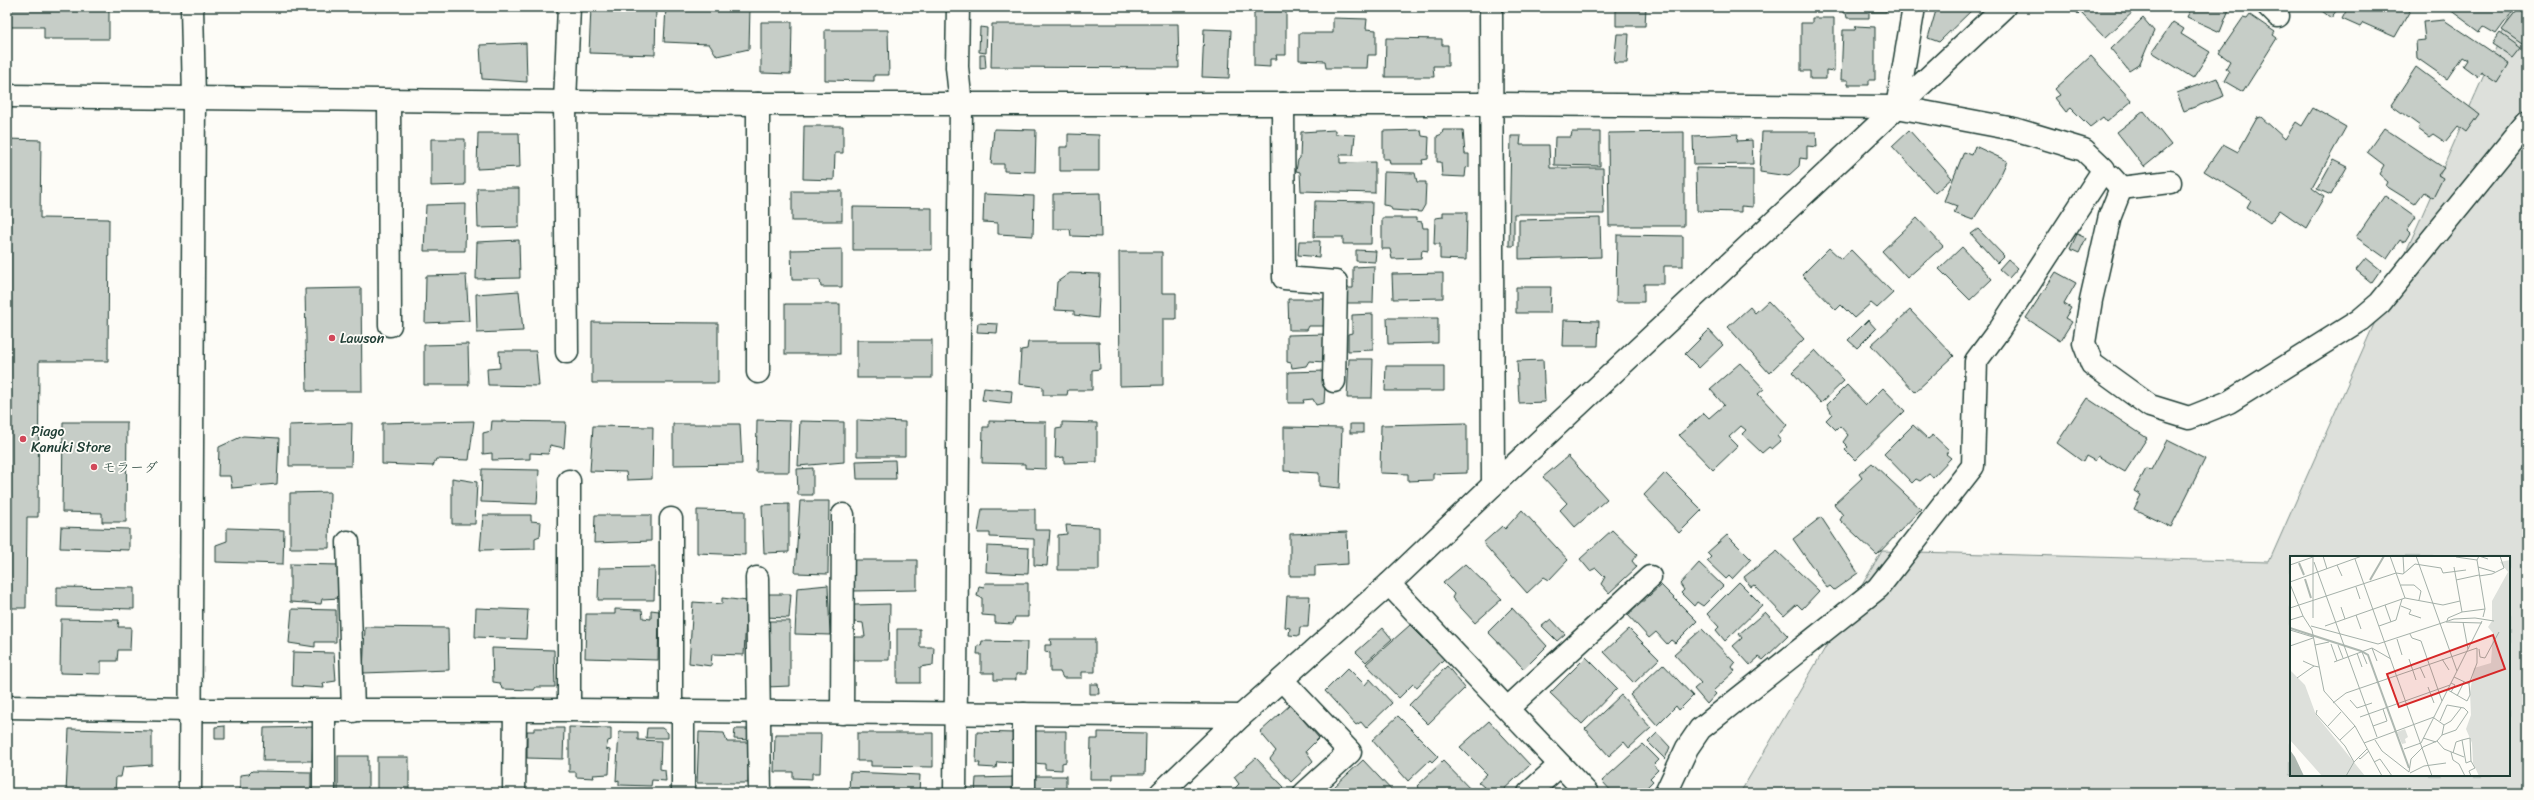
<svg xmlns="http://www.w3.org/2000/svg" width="2534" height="800" font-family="Sriracha,'Klee One',sans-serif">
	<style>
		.green { fill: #dde0db; stroke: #7e8e88; fill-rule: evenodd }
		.building { fill: #c6cdc7; stroke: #1f3d34 }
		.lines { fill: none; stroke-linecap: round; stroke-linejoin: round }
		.minor-casing { stroke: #1f3d34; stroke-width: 25 }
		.tertiary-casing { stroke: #1f3d34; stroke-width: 25 }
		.minor { stroke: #fdfcf7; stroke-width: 22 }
		.tertiary { stroke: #fdfcf7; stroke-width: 22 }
		.poi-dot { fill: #d1495b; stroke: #fdfcf7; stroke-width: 1.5 }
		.labels { text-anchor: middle; stroke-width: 3.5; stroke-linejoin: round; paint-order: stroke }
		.poi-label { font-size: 14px; fill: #1f3d34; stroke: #fdfcf7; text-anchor: start }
		.inset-river { fill: none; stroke: #aeb8b1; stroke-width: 2 }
		.inset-road { fill: none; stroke: #a4b0a9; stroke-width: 1 }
		.view { fill: #d62828; fill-opacity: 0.15; stroke: #d62828; stroke-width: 2 }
		.inset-edge { fill: none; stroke: #1f3d34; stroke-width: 2 }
	</style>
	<rect width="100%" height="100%" fill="#fdfcf7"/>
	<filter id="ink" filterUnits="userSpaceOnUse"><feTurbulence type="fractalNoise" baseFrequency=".025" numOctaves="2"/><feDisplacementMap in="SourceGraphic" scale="8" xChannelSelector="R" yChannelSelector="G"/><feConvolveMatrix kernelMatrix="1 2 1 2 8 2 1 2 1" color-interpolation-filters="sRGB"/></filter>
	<g filter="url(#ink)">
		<path class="green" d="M2514 7H2527V793H1740L1882 551 2269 562ZM2291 557H2509V775H2291Z"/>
		<g class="building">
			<path d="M7 7H109V39H44V27H7Z"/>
			<path d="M591 7H656L655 55 589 53Z"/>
			<path d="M666 7H750L749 49 717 56 709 44 664 42Z"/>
			<path d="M1254 7H1286V55H1276L1277 59H1270V67L1254 66Z"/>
			<path d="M1352 7H1378V9L1352 10Z"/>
			<rect x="1388" y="7" width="46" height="2"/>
			<path d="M1616 7H1646L1645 26H1616Z"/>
			<path d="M1806 7H1829V11L1806 10Z"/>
			<path d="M1842 7H1886V12H1869V18H1847L1846 13H1843Z"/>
			<path d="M1937 7H1975L1939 42 1928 38Z"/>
			<path d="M2072 7H2132L2135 10 2105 38 2080 12 2078 14Z"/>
			<path d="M2192 7H2230L2220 32 2187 17Z"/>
			<path d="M2325 7H2339L2331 18 2322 11Z"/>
			<path d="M2348 7H2412L2395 37 2363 23 2360 27 2342 19Z"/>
			<path d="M2446 7H2516L2496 34 2484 27 2480 32Z"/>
			<path d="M2520 7H2527V38L2522 44 2502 30Z"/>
			<path d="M2250 15 2275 32 2273 35 2277 38 2243 92 2224 81 2229 72 2226 68 2230 61 2219 53 2243 18 2247 19Z"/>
			<path d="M1333 18 1367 19 1366 29 1376 30V55H1368L1367 68H1326L1325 61 1299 60V33H1333Z"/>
			<path d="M1812 18H1834V71L1826 70V79H1810V71H1801V23H1812Z"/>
			<path d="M2143 18 2154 31 2140 64 2129 71 2111 49Z"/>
			<path d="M2444 20 2509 64 2497 83 2481 72 2478 77 2463 66 2467 60 2462 57 2447 79 2417 58 2416 41 2425 40 2423 22Z"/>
			<path d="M761 22H792L791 74 761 73Z"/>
			<path d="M2173 22 2184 29 2181 34 2210 52 2193 78 2152 52Z"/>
			<path d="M992 24H1178L1179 68 991 67Z"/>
			<path d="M1856 26 1875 27V80H1869V85H1848V80H1841L1843 30H1855Z"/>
			<path d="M980 27 987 28 986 53 979 52Z"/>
			<path d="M1204 29 1231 30 1229 78 1202 77Z"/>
			<path d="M825 30H888L889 75H874V81L825 80Z"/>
			<path d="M2500 33 2521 48 2513 58 2492 44Z"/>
			<path d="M1617 34H1629L1627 63H1614Z"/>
			<path d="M1386 38 1442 39V45H1448V66H1433L1434 77H1385Z"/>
			<path d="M526 43 527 82 482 79 480 45Z"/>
			<path d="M980 55H985L986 68 980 69Z"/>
			<path d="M2091 56 2132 101 2107 122 2103 117 2090 127 2071 108 2066 112 2055 98 2060 95 2055 89Z"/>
			<path d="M2416 67 2479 114 2466 132 2458 126 2445 142 2433 134 2429 137 2418 129 2420 126 2391 105Z"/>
			<path d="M2217 78 2224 96 2184 111 2177 93Z"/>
			<path d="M2313 108 2346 127 2312 188 2324 197 2306 228 2280 210 2270 223 2247 207 2251 200 2204 171 2223 144 2238 152 2257 118 2261 117 2285 139 2296 122 2302 126Z"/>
			<path d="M2144 111 2171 145 2144 167 2117 132Z"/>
			<path d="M804 126H843V153H835L834 180 803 179Z"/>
			<path d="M2384 128 2444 168 2438 175 2443 178 2433 198 2424 192 2415 204 2386 186 2388 182 2379 174 2384 165 2367 152Z"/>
			<path d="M994 129 1036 130 1035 172 1004 171V164H991Z"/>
			<path d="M1335 130V134L1355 135 1353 155H1340V163L1375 162V193L1301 191 1300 172 1296 171 1298 160 1300 158 1301 132Z"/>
			<path d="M1421 130 1422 136 1429 137 1428 159 1422 160 1423 164H1390L1389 159H1383V131Z"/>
			<path d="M1443 130H1463L1465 154H1469V167L1466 168 1465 177 1442 176 1441 162H1437V136L1442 134Z"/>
			<path d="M1909 130 1952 178 1935 193 1892 146Z"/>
			<path d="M1572 132H1600V166L1554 165 1555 137H1571Z"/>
			<path d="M1684 132V226H1609L1608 133Z"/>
			<path d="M1762 132H1816L1817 147 1807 146V159L1800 158 1799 166 1788 176 1760 172Z"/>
			<path d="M478 133H519L520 167 477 169Z"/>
			<path d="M1068 134 1099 135V171H1060V147H1068Z"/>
			<path d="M1738 134 1737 141 1752 140 1753 164 1694 165 1693 136Z"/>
			<path d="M1511 136H1521L1520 145H1549L1550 168H1603L1604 214H1514V246H1509Z"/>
			<path d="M7 139 41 140 40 218 109 219 108 361H39L38 517H27L26 608H7Z"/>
			<path d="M431 139H465V185L431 186Z"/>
			<path d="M1975 146 2007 161 1998 181 1973 220 1954 213 1957 206 1944 201 1964 152 1972 155Z"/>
			<path d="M2333 160 2347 167 2331 195 2317 189Z"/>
			<path d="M1696 168 1753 169V207L1741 206V212L1697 211Z"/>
			<path d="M1384 172 1415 173 1417 182H1426L1425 205 1421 212 1392 210 1390 206 1383 205Z"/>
			<path d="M477 188H519V227L478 228Z"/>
			<rect x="792" y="191" width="50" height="30"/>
			<path d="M1100 193 1101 237 1071 236 1070 229H1053V194Z"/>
			<path d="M984 194 1034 196 1033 236 998 234V223L983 222Z"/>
			<path d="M2385 195 2416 217 2407 230 2410 233 2404 243 2400 240 2387 259 2356 237Z"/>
			<path d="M1315 201 1372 202 1371 244H1343V237H1314Z"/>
			<path d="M466 204 465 251H424L426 205Z"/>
			<path d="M853 207 932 208V250H853Z"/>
			<path d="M1443 212H1467L1466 260 1440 259V244H1434L1435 218 1443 217Z"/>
			<path d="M1382 218H1416V221L1422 222 1423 228H1428V251L1422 250 1421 258 1392 259 1390 249H1382Z"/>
			<path d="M1600 218 1601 257 1519 259V220Z"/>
			<path d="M1917 218 1943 246 1907 278 1882 251Z"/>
			<path d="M1978 229 2004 256 1997 263 1971 234Z"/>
			<path d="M2077 234 2086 238 2079 253 2070 249Z"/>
			<path d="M1617 235 1683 236V266H1664V284H1644V302H1616Z"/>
			<path d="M519 240 520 278 476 279 477 242Z"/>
			<path d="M1299 241H1320L1319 257 1298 255Z"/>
			<path d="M1962 247 1992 279 1970 300 1939 269Z"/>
			<path d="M1829 248 1841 259 1851 250 1893 293 1877 308 1871 303 1854 318 1841 305 1836 310 1802 275Z"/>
			<path d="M842 249V287H821L820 280H792L791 250Z"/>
			<path d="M1356 250 1376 251 1375 262 1356 261Z"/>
			<path d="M1119 252H1162V293H1176V319H1163V385L1120 386Z"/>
			<path d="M2366 258 2381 270 2372 283 2356 270Z"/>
			<path d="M2008 259 2018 268 2009 278 1999 269Z"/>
			<path d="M1374 266 1373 303H1345V288H1353V267Z"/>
			<path d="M2056 272 2076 283 2064 304 2071 308 2065 318 2072 322 2060 341 2026 318Z"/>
			<path d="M1070 273 1100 274 1098 318 1074 315V311L1055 310 1057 282Z"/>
			<path d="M1443 273V298L1393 299 1392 274Z"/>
			<path d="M466 275 469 321 425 323 426 276Z"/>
			<path d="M1516 287H1551L1550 313H1516Z"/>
			<path d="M361 288 362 391H307L305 289Z"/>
			<path d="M519 291 523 331 477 333 476 294Z"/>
			<path d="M1288 299H1327L1325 326H1309L1307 330H1289Z"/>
			<path d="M1768 301 1804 339 1769 373 1728 327 1750 307 1755 313Z"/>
			<rect x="785" y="304" width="55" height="50"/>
			<path d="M1910 310 1954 356 1915 392 1871 345Z"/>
			<path d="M1373 314V350L1348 351V334L1352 333V315Z"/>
			<path d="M1387 318H1438V343L1388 344Z"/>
			<path d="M1564 320 1599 321 1598 346H1563Z"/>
			<path d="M1868 320 1876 329 1857 348 1848 340Z"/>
			<path d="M592 322 718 323V383H592Z"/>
			<path d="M978 323 998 324 997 333 977 332Z"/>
			<path d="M1709 330 1723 345 1699 368 1685 354Z"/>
			<path d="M1327 334 1325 362 1309 361 1306 366 1292 368 1291 363 1287 362V335Z"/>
			<rect x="857" y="340" width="75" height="38"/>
			<path d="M1028 342H1099L1100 369 1092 370V390H1068L1067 395H1043V387L1019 384 1021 350 1027 349Z"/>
			<path d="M468 344 469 385H424V345Z"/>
			<path d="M1815 350 1844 381 1821 403 1792 372Z"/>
			<path d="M499 351H536L539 386 488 385 487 369 500 368Z"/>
			<path d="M1349 359H1373L1372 398H1347Z"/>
			<path d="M1543 360 1545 402 1519 403 1517 361Z"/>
			<path d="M1740 363 1764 389 1758 394 1787 425 1777 436 1781 441 1772 449 1769 447 1762 453 1742 434 1746 430 1741 426 1729 437 1738 446 1713 470 1679 435 1704 413 1709 418 1724 405 1710 389Z"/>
			<path d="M1386 366H1444V391H1385Z"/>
			<path d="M1326 371 1324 403 1316 405 1313 399 1303 400 1304 403H1288V372Z"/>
			<path d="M1847 385 1866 405 1883 388 1905 411 1855 460 1845 450 1848 447 1843 442 1848 435 1840 426 1836 430 1826 420 1832 414 1827 405Z"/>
			<path d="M984 388 1012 391 1011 403 982 400Z"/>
			<path d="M2087 398 2147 438 2125 472 2098 456 2095 461 2086 456 2083 462 2057 443Z"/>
			<path d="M757 420 790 421 789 472H756Z"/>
			<path d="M857 420 905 422V456H857Z"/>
			<path d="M474 421 469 460 436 459 433 466 382 464V423Z"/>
			<path d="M492 421 566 422 564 448 550 445 548 454 530 453V459L492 460V453L483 454V433L491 431Z"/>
			<path d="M800 421 844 422V462L798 466Z"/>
			<path d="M989 421 1046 422V469L1025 468V464L982 463 983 427H989Z"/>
			<path d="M63 422H127L126 522H102V513L62 512Z"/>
			<path d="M1062 422 1097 423V462L1064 463V457L1055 458 1056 429 1062 428Z"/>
			<path d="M352 423 351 466H289V425Z"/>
			<path d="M1467 423V473L1433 474V480L1408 481V474L1380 473 1381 425Z"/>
			<path d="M673 424H740L742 464 673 465Z"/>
			<rect x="1350" y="424" width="13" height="9"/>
			<path d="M1913 425 1928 439 1933 435 1949 450 1946 454 1951 458 1933 477 1929 474 1920 481 1916 479 1912 483 1884 454Z"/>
			<path d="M593 426 653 427 652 479 627 480 626 472 590 471Z"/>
			<path d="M1284 427 1342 428 1340 488 1319 486V473L1284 471Z"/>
			<path d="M243 436 279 438 277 484 232 488 230 476H218L219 447Z"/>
			<path d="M2167 440 2205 459 2171 527 2134 509 2141 495 2134 491 2146 469 2151 470Z"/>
			<path d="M1568 456 1607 499 1575 527 1560 510 1567 503 1543 477Z"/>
			<path d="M895 460 896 479H857L856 461Z"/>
			<path d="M1872 463 1921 509 1877 555 1840 520 1843 515 1834 504 1862 478 1859 474Z"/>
			<path d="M813 468V495H798L797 469Z"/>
			<path d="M482 469 539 470 537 504 481 502Z"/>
			<path d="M1665 473 1702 510 1679 533 1644 495Z"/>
			<path d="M452 478 477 482 475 524H452Z"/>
			<path d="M330 492 329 548H290V493Z"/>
			<path d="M800 501H829L828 574 795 573Z"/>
			<path d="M789 504V552L764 553 762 505Z"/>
			<path d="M982 509H1035V530H1050L1047 566 1034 565V539L990 537V533H978Z"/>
			<path d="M697 510 745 511V555L697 553Z"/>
			<path d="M1522 510 1568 560 1549 580 1544 577 1527 593 1483 543 1502 526 1505 529Z"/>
			<path d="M483 515H531V521L541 522 540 536 535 538V549L480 550Z"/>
			<path d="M595 515H651V541L594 543Z"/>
			<path d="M1821 517 1858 573 1834 590 1830 586 1827 588 1793 539Z"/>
			<path d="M1066 525 1099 527V570H1058V535L1067 534Z"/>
			<path d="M61 527 129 529V550L60 548Z"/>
			<path d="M227 528 284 530 283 564 216 562V545L227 541Z"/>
			<path d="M1612 530 1637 554 1632 561 1637 567 1609 593 1601 584 1605 577 1596 568 1590 571 1580 559Z"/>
			<path d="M1347 532 1348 564 1315 566V576H1290V534Z"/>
			<path d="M1727 535 1751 559 1732 579 1729 576 1726 579 1707 561 1711 557 1707 553Z"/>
			<path d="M987 546 1029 548 1028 574 986 572Z"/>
			<path d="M1777 551 1819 591 1802 609 1797 604 1784 616 1754 585 1751 587 1744 577Z"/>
			<path d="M852 560H917V590L852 591Z"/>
			<path d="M1699 563 1723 586 1703 606 1697 602 1694 606 1681 593 1684 590 1680 584Z"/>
			<path d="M290 564 340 565V598L322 599 321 604 290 602Z"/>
			<path d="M1465 564 1502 599 1475 623 1452 598 1454 594 1443 583Z"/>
			<path d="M655 567 654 600H598L599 568Z"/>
			<path d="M1739 582 1762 605 1725 641 1716 630 1719 627 1707 614Z"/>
			<path d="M985 583H1028V617H1015L1013 624 995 623V616L982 615V598L977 596 979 586 984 587Z"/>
			<path d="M828 585 830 635 795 634 797 588Z"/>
			<path d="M1661 585 1697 621 1675 643 1671 640 1667 644 1656 632 1649 638 1628 615Z"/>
			<path d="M57 587 134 588V609L57 607Z"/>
			<path d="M764 594H791L789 618 764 617Z"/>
			<path d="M1287 596H1310L1308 627H1300L1299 636 1289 635 1290 628 1285 627Z"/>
			<path d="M722 598 747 601 744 655 712 654 711 666 689 663 693 602 722 604Z"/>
			<path d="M890 604 889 660H854L853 637H865L863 623 854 622V605Z"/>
			<path d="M476 608 528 610 526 639 475 637Z"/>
			<path d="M1512 608 1547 646 1524 669 1488 632Z"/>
			<path d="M292 609 336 610V642H315V647L289 643Z"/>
			<path d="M615 609 642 610 643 618 651 619V610L659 611 658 660 585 658 586 614H615Z"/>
			<path d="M1765 612 1788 636 1763 660 1759 657 1750 665 1733 646 1742 638 1739 634Z"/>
			<path d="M61 619 119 620 118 627H131L130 650H118L117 661H101V674L60 673Z"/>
			<path d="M1551 619 1565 634 1557 641 1542 626Z"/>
			<path d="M763 621H790V686L766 687Z"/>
			<path d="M1410 625 1444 659 1417 687 1413 684 1399 698 1366 664Z"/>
			<path d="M365 627 448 628 449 670 363 673Z"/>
			<path d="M1383 628 1392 639 1366 662 1356 652Z"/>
			<path d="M897 629H920V647H934L933 665 920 667V683H897Z"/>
			<path d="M1629 629 1659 659 1634 683 1604 652Z"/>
			<path d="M1702 629 1735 663 1732 667 1735 671 1713 691 1716 694 1707 704 1694 689 1701 683 1674 654Z"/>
			<path d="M1050 639H1095V672H1082V678H1063L1060 672H1050V653L1045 652V645H1051Z"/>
			<path d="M982 641 1027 642 1026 674H1016V680H994V673H981V654H977L978 645 981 646Z"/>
			<path d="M492 648 554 650 555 687H536L534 690 502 689 500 683 493 682Z"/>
			<path d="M293 652 334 653 336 681 323 683 324 688 292 686Z"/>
			<path d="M1586 657 1617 688 1582 724 1550 693Z"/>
			<path d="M1663 664 1693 696 1679 710 1676 706 1657 725 1630 695Z"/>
			<path d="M1447 666 1465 688 1428 724 1409 705Z"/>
			<path d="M1348 668 1365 685 1370 679 1392 703 1366 728 1361 722 1356 725 1325 691Z"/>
			<path d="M1090 684H1098L1099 694H1090Z"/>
			<path d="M1621 695 1651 728 1629 748 1624 742 1609 756 1585 729Z"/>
			<path d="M1290 705 1319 738 1306 751 1313 761 1291 782 1270 759 1276 751 1260 732Z"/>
			<path d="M1398 716 1438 756 1432 762 1430 760 1408 781 1372 740Z"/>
			<path d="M1489 721 1530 765 1501 792 1499 790 1496 793H1491L1478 782 1487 774 1460 747Z"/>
			<path d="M225 726V739H215V727Z"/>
			<path d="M313 727 312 761H263L264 728Z"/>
			<path d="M569 727 611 728V740L608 741 606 749 610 750 609 774 593 775 594 778 576 777V772H569Z"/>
			<path d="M534 728H564L563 759 527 758V731H534Z"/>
			<path d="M647 728H662L668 733V738H646Z"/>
			<path d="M69 729 152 731V765L123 767 121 777H116L115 793H66Z"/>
			<path d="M735 729H751L750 740 734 739Z"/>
			<path d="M1033 731H1066V762L1062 763V770L1045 769V764L1033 763Z"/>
			<path d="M619 732H638V740L661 741 660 769 665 770 666 781 652 780 651 786 619 785V780L616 781Z"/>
			<path d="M699 732 724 733 727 742H749L748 783H697Z"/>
			<path d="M977 732 1014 733 1015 763 997 762 996 768 979 767 980 763H976Z"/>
			<path d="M1098 732 1146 733 1145 774H1113V779H1090L1091 739H1098Z"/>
			<path d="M857 733H933V767L871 766V761H857Z"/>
			<path d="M1657 733 1670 747 1665 759 1648 742Z"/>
			<path d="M775 734H821L820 773H812V779L793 778V772H774Z"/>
			<path d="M1643 744 1659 760 1654 765 1658 770 1650 778 1653 781 1641 793H1613L1602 781Z"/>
			<rect x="338" y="756" width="30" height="37"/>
			<rect x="377" y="757" width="32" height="36"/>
			<path d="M1256 758 1284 787 1279 793H1237L1234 789 1239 784 1234 777Z"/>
			<path d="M1363 760 1394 793H1340L1334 787Z"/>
			<path d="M1443 761 1474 793H1423L1417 786Z"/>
			<path d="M252 771 311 772V793H240V775L249 774Z"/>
			<path d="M850 772 920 775 919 793H849Z"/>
			<rect x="1034" y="776" width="32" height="17"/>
			<path d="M1013 777 1012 793H975L976 778Z"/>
			<path d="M776 787H809V792L817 793H776Z"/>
			<path d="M1219 787 1224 793H1213Z"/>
		</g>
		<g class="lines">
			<defs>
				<g id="minor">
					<path d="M1491 7 1493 485"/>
					<path d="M2269 7 2278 16"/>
					<path d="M7 96 758 104H1490L1897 107 2014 129 2084 150 2104 169 1999 330 1976 361 1973 466 1878 588 1700 729 1687 748 1666 793"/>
					<path d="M389 101 390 325"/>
					<path d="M758 104V372"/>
					<path d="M1283 104 1284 278 1336 282 1334 381"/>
					<path d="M1897 107 1914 7"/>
					<path d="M2111 177 2121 188 2170 182"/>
					<path d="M2121 188 2110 216 2091 300 2084 343 2092 364 2150 406 2189 418 2229 402 2360 320 2380 303 2527 122"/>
					<path d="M567 352 565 102 569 7"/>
					<path d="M569 481V710"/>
					<path d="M348 542 353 711"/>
					<path d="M757 578 760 793"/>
					<path d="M1389 584 1587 793"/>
					<path d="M1283 681 1350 752 1305 793"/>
					<path d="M7 707 191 710H569L1241 716"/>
					<path d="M1508 708 1650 577"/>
					<path d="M324 711V793"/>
					<path d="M671 711V519"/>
					<path d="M842 713 843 515"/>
					<path d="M514 793 515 710"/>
					<path d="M683 793V711"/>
					<path d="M955 793 961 105 957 67 958 7"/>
					<path d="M1024 793V714"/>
					<path d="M1161 793 1241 716 1389 584 1493 485 2004 7"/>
					<path d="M1529 793 1560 765"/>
				</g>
				<path id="tertiary" d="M190 793 194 99 192 7"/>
			</defs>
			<use href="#minor" class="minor-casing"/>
			<use href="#tertiary" class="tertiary-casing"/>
			<use href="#minor" class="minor"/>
			<use href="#tertiary" class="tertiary"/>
		</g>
	</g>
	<g class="poi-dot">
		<circle cx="332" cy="338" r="4"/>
		<circle cx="23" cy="439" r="4"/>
		<circle cx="94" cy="467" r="4"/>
	</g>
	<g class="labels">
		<g class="poi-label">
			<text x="340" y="343">Lawson</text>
			<text x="31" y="436">Piago<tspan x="31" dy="16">Kanuki Store</tspan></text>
			<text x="102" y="472">モラーダ</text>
		</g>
	</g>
	<g transform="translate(2290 556)">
		<rect width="220" height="220" fill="#fdfcf7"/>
		<path d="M220 4V220H189L183 207 182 187 176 173 181 159 180 136 184 112 201 107 203 77 198 71 202 65V45L218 16 210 6ZM0 114 15 129 26 159 75 220H32L0 184ZM115 173 118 181 115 183 116 187 112 188 107 176Z" fill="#dde0db"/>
		<path d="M0 194 5 201 14 220H0Z" fill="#aeb8b1"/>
		<path class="inset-river" d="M9 7 14 19M15 23 21 42M80 24 94 0M0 72 71 95 78 99 119 212"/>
		<path class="inset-road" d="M23 0V62M33 0 37 13M100 0 115 42M113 0 114 17M126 0 167 115M166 1 187 4 195 53 193 61M65 3 142 220M187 4 189 0 198 3M24 6 87 181M0 9 23 1M47 9 52 20M164 11 172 56M188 11 205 16M189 20 202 18 214 12 210 0M166 24 189 19M0 26 72 0M0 28 13 60 22 74 34 135 65 170 92 220M111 29H124L131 35 129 44M66 31 70 43M95 49 101 66M111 50 121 54 119 58 131 62M51 51 55 63M0 52 106 17 113 18 125 8 151 12 153 17 176 14M66 59 71 73M0 64 13 60M157 65 158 62 172 56 195 53M156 66 192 67M173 66 178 93M21 70 88 88 164 63 185 62 204 65M35 70 115 42 153 49 170 45M89 70 106 64 112 43M0 74 23 81M120 78 122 82 131 85 152 145M107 83 112 99M41 88 47 105M25 89 39 86M48 89 53 102M0 90 23 82M82 92 87 105M189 93 190 101 195 102 209 76M72 96 77 108M67 97 72 111M119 103 126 124M152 103 159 114M13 105 24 110M44 106 82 92 101 103M130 111 135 122M7 122 24 110 29 111M161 127 165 129 161 136M138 131 144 147M158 134 177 145 180 139 179 128 164 121M167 140 174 126M60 144 67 152 82 147M43 147 56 137 187 92V107L179 128M27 154 26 158 55 190 64 206 56 220M70 161 160 129M150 165 157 149 174 152 178 156 166 174 152 179M154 169 161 165 171 152M38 170 51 156M83 170 97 165 93 153M133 182 146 186M50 184 65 170M85 184 92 195 119 216M172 184 180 182 181 205M147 185 154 193 174 201M74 187 144 161M114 193 131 187 192 65M161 196 163 204 169 208 175 220M163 197 166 186 172 184 176 207 181 205 185 212 179 215 181 220M68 201 70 203 79 195M64 206 77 193M84 206 90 203 102 220M119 216 121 203 133 191 147 185 152 179 154 169 144 162M120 217 134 210 156 207"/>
		<path class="view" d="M203 79 215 113 109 151 97 118Z"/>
		<rect width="220" height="220" class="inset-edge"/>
	</g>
	<rect width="2534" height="800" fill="none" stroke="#fdfcf7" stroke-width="24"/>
	<rect x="12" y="12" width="2510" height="776" fill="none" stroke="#1f3d34" stroke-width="1.5" filter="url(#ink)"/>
</svg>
